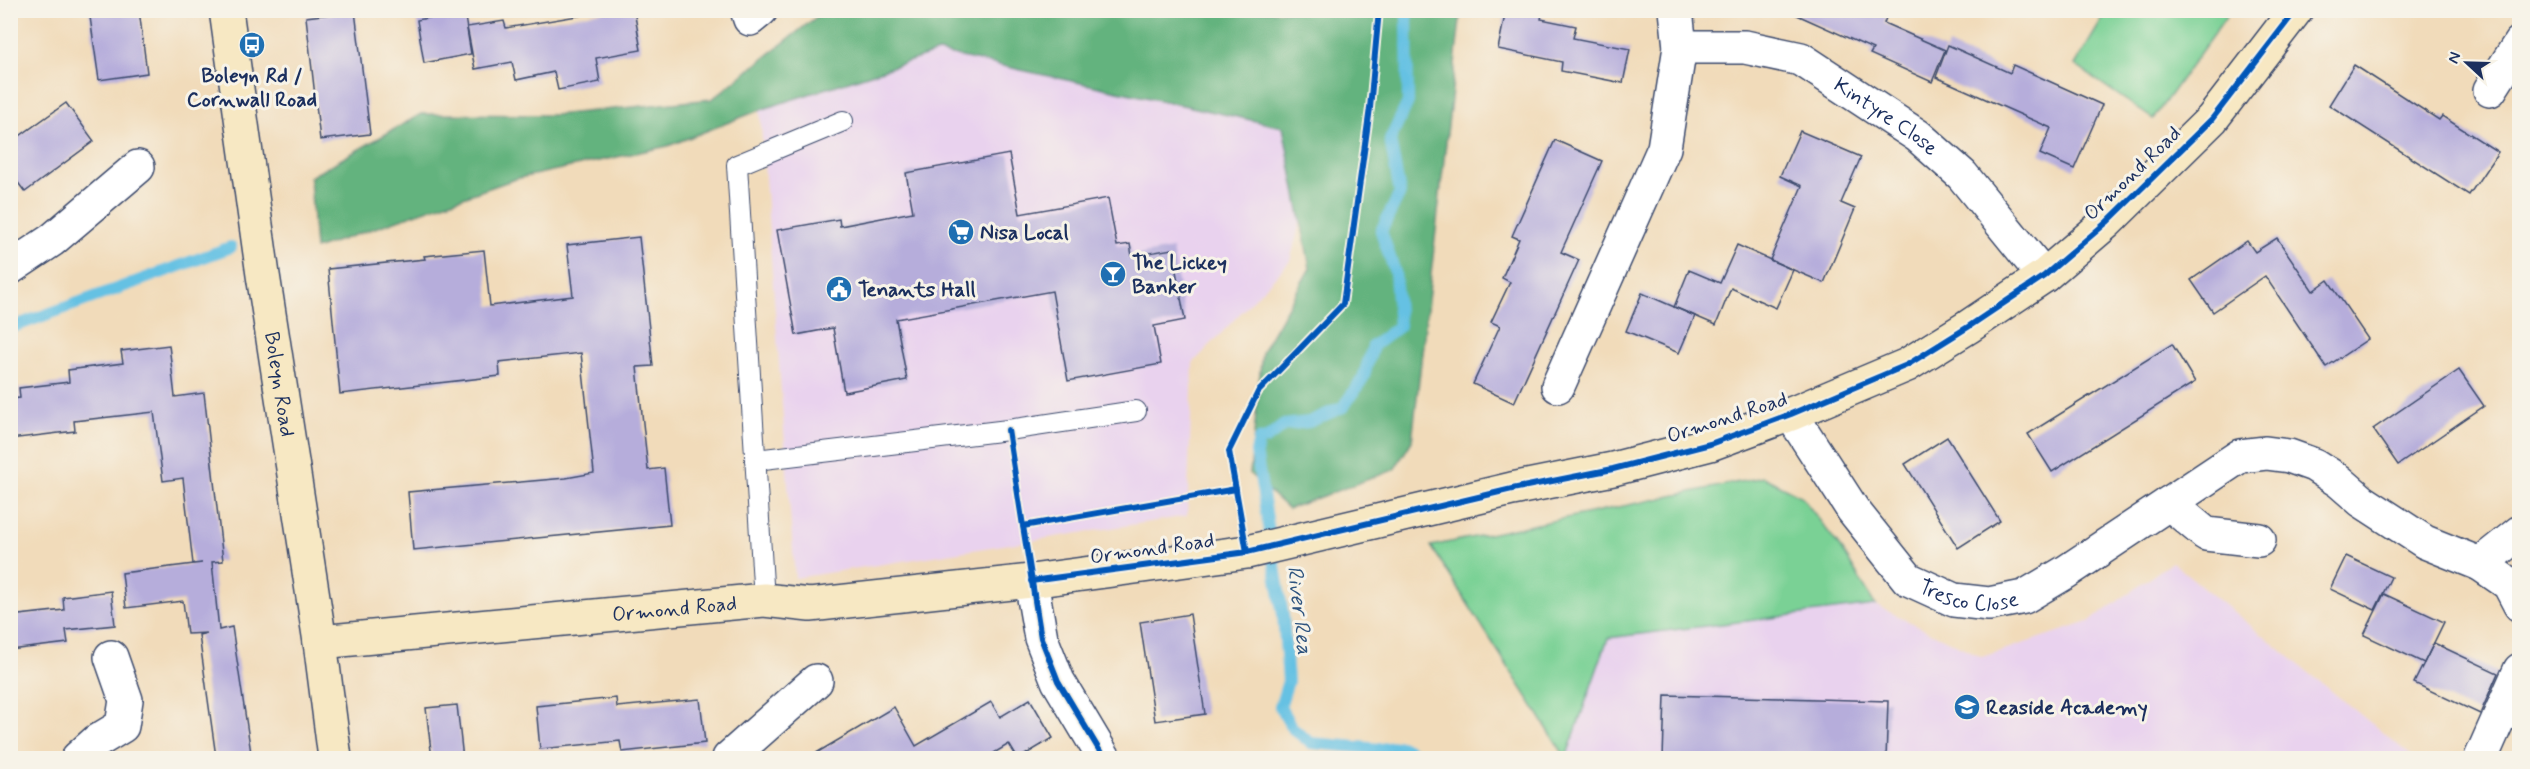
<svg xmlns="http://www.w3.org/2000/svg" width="2530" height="769" font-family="Mynerve,sans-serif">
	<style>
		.built { fill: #e9d2ee }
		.green { fill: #7ad195; stroke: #4a807a; stroke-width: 1.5 }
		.forest { fill: #63b37e; stroke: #3f716e; stroke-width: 1.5 }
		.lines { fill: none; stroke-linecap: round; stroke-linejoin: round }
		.stream { stroke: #65c1e3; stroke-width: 12 }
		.building { fill: #b6addb }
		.lane-casing { stroke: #3b496c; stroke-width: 22 }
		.street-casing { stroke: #3b496c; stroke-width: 36 }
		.secondary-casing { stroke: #3b496c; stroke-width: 36 }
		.lane { stroke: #fff; stroke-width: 20 }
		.street { stroke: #fff; stroke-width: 33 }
		.secondary { stroke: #f7e8c3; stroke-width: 33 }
		.cycleway-casing { stroke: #f7f3e8; stroke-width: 10 }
		.cycleway { stroke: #0057b8; stroke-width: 6 }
		.labels { text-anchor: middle; stroke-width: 6; stroke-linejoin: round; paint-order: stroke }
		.poi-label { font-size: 21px; font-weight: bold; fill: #1b2f5e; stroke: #f7f3e8; text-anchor: start }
		.street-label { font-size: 21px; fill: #1b2f5e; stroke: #f7f3e8 }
		.water-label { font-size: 22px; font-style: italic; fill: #2e547f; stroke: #f7f3e8 }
	</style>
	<rect width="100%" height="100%" fill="#f7f3e8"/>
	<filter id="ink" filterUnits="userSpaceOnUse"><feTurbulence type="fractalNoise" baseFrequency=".0167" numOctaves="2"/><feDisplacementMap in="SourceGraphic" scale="12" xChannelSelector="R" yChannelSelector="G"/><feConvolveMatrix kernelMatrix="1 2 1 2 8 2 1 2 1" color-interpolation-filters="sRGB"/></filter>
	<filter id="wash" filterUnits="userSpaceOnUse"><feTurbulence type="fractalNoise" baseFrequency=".008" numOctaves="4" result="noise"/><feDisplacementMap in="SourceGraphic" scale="24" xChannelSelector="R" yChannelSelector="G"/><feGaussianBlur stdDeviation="1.35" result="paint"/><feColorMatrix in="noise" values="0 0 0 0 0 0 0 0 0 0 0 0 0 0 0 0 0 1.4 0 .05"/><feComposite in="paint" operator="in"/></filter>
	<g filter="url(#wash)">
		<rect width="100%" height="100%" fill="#f1dbba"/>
		<g class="built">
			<path d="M938 52 1283 127 1301 218 1290 261 1193 363 1187 516 795 578 760 110Z"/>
			<path d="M2172 562 2414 758H1566L1608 638 1875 605 1982 657 2089 622Z"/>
		</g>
		<g class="green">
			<path d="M2108 10H2230V11L2153 119 2075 65Z"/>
			<path d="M1763 477 1801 496 1843 551 1875 605 1608 638 1566 758 1431 546Z"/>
		</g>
		<path class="forest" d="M824 11H1461L1412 441 1394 470 1288 509 1250 474 1262 352 1310 268 1283 127 938 52 760 110 668 146 515 179 315 249 310 177 421 114 554 115 712 99Z"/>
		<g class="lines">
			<g class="stream">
				<path d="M1407 10 1408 102 1390 140 1400 193 1381 231 1395 272 1399 326 1373 346 1363 378 1343 407 1309 422 1284 425 1266 439 1259 440 1256 452 1283 615 1288 681 1280 707 1292 728 1311 743 1381 749 1401 746 1424 758"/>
				<path d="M10 328 231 247"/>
			</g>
		</g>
		<g id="blocks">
			<g class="building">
				<path d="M89 10H139L147 73 99 80Z"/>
				<path d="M613 10H634L641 50 596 58 600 82 558 90 554 72 516 80 512 62 475 69 467 27 504 21 506 28Z"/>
				<path d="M1506 10H1543L1541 19 1576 26 1573 38 1630 49 1623 83 1561 71 1562 62 1498 49Z"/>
				<path d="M1786 10H1889L1884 23 1945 50 1932 82 1870 54 1873 49Z"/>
				<path d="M355 11 370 134 320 140 306 17Z"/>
				<path d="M464 11 471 54 424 63 417 20Z"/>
				<path d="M1948 45 2010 73 2013 65 2102 105 2074 169 2040 154 2051 128 1936 77Z"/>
				<path d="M2354 65 2439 120 2442 116 2498 152 2469 195 2329 105Z"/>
				<path d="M66 103 94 141 25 192 10 172V143Z"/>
				<path d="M1800 131 1861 157 1841 203 1855 209 1824 283 1770 260 1802 186 1780 176Z"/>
				<path d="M1555 140 1602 161 1561 252 1579 260 1514 403 1473 384 1500 326 1491 322 1510 282 1502 278 1519 239 1512 236Z"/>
				<path d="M1009 154 1020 214 1108 198 1117 246 1130 244 1132 256 1172 249 1185 320 1154 326 1161 364 1068 381 1052 291 896 319 907 380 844 392 833 328 796 335 777 230 839 219 840 226 913 212 906 173Z"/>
				<path d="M639 237 653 366 637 367 648 470 664 468 670 525 413 550 408 492 566 478 594 473 581 353 499 362 500 376 340 394 328 269 425 259 424 256 484 250 490 306 573 296 567 245Z"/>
				<path d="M2277 238 2313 291 2328 280 2368 339 2326 367 2265 276 2213 312 2191 280 2247 241 2255 252Z"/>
				<path d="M1737 245 1793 270 1776 308 1731 288 1716 325 1674 307 1689 270 1720 283Z"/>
				<path d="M1642 293 1695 316 1679 353 1626 331Z"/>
				<path d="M2172 344 2195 382 2052 472 2028 434Z"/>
				<path d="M169 345 175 397 204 393 223 561 212 562 219 630 232 627 251 753 216 757 199 635 207 633 187 634 183 601 126 608 122 573 202 563 193 564 183 478 163 481 154 412 74 421 75 431 10 439V399L20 398 19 388 69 382 68 370 123 363 121 351Z"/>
				<path d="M2459 370 2484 406 2398 465 2373 429Z"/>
				<path d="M1947 437 2000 521 1958 548 1905 464Z"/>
				<path d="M2346 556 2391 577 2375 610 2330 589Z"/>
				<path d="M111 591 115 625 66 630 68 643 10 650V616L64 610 63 597Z"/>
				<path d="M2384 594 2444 622 2424 663 2364 635Z"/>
				<path d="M1190 614 1205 714 1155 721 1140 622Z"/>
				<path d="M2434 643 2498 673 2480 714 2414 683Z"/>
				<path d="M1665 695 1888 701 1886 759H1663Z"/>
				<path d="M616 698 617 707 700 699 705 743 622 752 620 741 540 749 536 706Z"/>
				<path d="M1030 699 1053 738 1018 759 1009 744 984 759H806L894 707 916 746 991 702 1000 717Z"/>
				<path d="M457 705 463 759H432L426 708Z"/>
			</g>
		</g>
	</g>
	<g filter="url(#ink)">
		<use href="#blocks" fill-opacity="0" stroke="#3b496c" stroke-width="1.5"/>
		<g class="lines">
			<defs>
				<g id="lane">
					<path d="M755 460 1008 430 1136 411"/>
					<path d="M764 600 737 165 843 121"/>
				</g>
				<g id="street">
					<path d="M747 10 750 19 761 10"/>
					<path id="s1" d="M1680 47H1745L1801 59 1918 136 1962 175 2044 276"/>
					<path d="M2490 90 2520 43"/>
					<path d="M10 268 52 240 138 167"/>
					<path d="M1558 386 1664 148 1680 47 1676 10"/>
					<path id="s2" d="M1791 414 1853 510 1908 579 1954 600 1989 604 2024 597 2066 572 2240 456 2266 453 2289 456 2314 465 2339 481 2362 501 2425 542 2480 564 2509 584 2520 605"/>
					<path d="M2169 503 2206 534 2259 540"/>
					<path d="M2480 564 2520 532"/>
					<path d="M1031 581 1041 638 1058 681 1104 758"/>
					<path d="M78 758 97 741 122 726 126 700 111 657"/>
					<path d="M729 758 816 681"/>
					<path d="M2481 758 2520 670"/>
				</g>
				<g id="secondary">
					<path id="s3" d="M226 10 263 275 320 642 335 758"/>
					<path id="s4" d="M320 642 764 600 810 605 1031 581 1247 552 1512 489 1613 469 1710 444 1791 414 1907 365 1968 327 2044 276 2107 222 2212 119 2296 10"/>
				</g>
			</defs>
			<use href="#lane" class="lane-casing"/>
			<use href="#street" class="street-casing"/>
			<use href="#secondary" class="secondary-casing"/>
			<use href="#lane" class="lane"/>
			<use href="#street" class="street"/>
			<use href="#secondary" class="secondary"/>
			<defs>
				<g id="cycleway">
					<path d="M1008 430 1023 526"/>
					<path d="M1247 552 1229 451 1258 392 1343 304 1370 108 1379 10"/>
					<path d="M1031 581 1247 552 1512 489 1613 469 1710 444 1791 414 1907 365 1968 327 2044 276 2107 222 2212 119 2296 10"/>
					<path d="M1104 758 1058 681 1041 638 1023 526 1236 489"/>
				</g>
			</defs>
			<use href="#cycleway" class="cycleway-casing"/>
			<use href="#cycleway" class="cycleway"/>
		</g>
	</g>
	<defs>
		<symbol id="bus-disc" viewBox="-11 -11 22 22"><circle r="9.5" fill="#1f6fb2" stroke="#f7f3e8"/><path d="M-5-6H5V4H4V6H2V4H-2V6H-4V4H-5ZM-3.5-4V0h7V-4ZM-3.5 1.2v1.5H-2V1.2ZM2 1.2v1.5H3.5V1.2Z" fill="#fff"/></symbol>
		<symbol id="supermarket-disc" viewBox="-11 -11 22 22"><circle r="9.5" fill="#1f6fb2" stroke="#f7f3e8"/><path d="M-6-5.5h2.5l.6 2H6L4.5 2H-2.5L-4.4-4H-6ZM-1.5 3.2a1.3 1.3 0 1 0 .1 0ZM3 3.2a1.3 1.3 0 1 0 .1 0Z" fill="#fff"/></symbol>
		<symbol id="bar-disc" viewBox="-11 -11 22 22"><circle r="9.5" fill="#1f6fb2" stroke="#f7f3e8"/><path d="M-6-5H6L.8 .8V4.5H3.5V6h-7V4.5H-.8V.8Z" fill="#fff"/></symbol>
		<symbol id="civic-disc" viewBox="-11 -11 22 22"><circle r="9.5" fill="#1f6fb2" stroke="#f7f3e8"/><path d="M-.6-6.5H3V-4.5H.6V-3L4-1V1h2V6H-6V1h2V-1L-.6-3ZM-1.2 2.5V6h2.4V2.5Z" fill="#fff"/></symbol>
		<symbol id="school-disc" viewBox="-11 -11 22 22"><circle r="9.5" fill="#1f6fb2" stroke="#f7f3e8"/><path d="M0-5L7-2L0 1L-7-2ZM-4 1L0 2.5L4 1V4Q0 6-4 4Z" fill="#fff"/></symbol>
	</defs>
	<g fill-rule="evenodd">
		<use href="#bus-disc" x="237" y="30" width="30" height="30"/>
		<use href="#supermarket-disc" x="946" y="217" width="30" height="30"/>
		<use href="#bar-disc" x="1098" y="259" width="30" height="30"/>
		<use href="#civic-disc" x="824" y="274" width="30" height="30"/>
		<use href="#school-disc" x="1952" y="692" width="30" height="30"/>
	</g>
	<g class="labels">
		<g class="poi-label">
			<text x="252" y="82" text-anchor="middle">Boleyn Rd /<tspan x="252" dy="24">Cornwall Road</tspan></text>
			<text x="980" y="239">Nisa Local</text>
			<text x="1132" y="269">The Lickey<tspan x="1132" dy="24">Banker</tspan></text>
			<text x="858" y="296">Tenants Hall</text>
			<text x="1986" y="714">Reaside Academy</text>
		</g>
		<g class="street-label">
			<text dy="7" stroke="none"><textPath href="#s1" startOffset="225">Kintyre Close</textPath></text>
			<text transform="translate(2132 173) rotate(-44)" y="7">Ormond Road</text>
			<text dy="7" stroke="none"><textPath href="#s3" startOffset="378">Boleyn Road</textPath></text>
			<text transform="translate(1727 417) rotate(-18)" y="7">Ormond Road</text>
			<text transform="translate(1152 548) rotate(-8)" y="7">Ormond Road</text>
			<text dy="7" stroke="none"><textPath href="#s2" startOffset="267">Tresco Close</textPath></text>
			<text dy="7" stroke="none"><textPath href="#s4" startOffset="356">Ormond Road</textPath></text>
		</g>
		<g class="water-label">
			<text transform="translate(1301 610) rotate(83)" y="8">River Rea</text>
		</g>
	</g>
	<rect width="2530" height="769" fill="none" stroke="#f7f3e8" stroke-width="36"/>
	<g transform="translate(2467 63) rotate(292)" stroke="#f7f3e8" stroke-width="4.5" paint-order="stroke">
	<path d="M0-4.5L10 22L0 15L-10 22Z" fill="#1b2f5e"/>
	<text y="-9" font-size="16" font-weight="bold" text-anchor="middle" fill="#1b2f5e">N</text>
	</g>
</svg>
